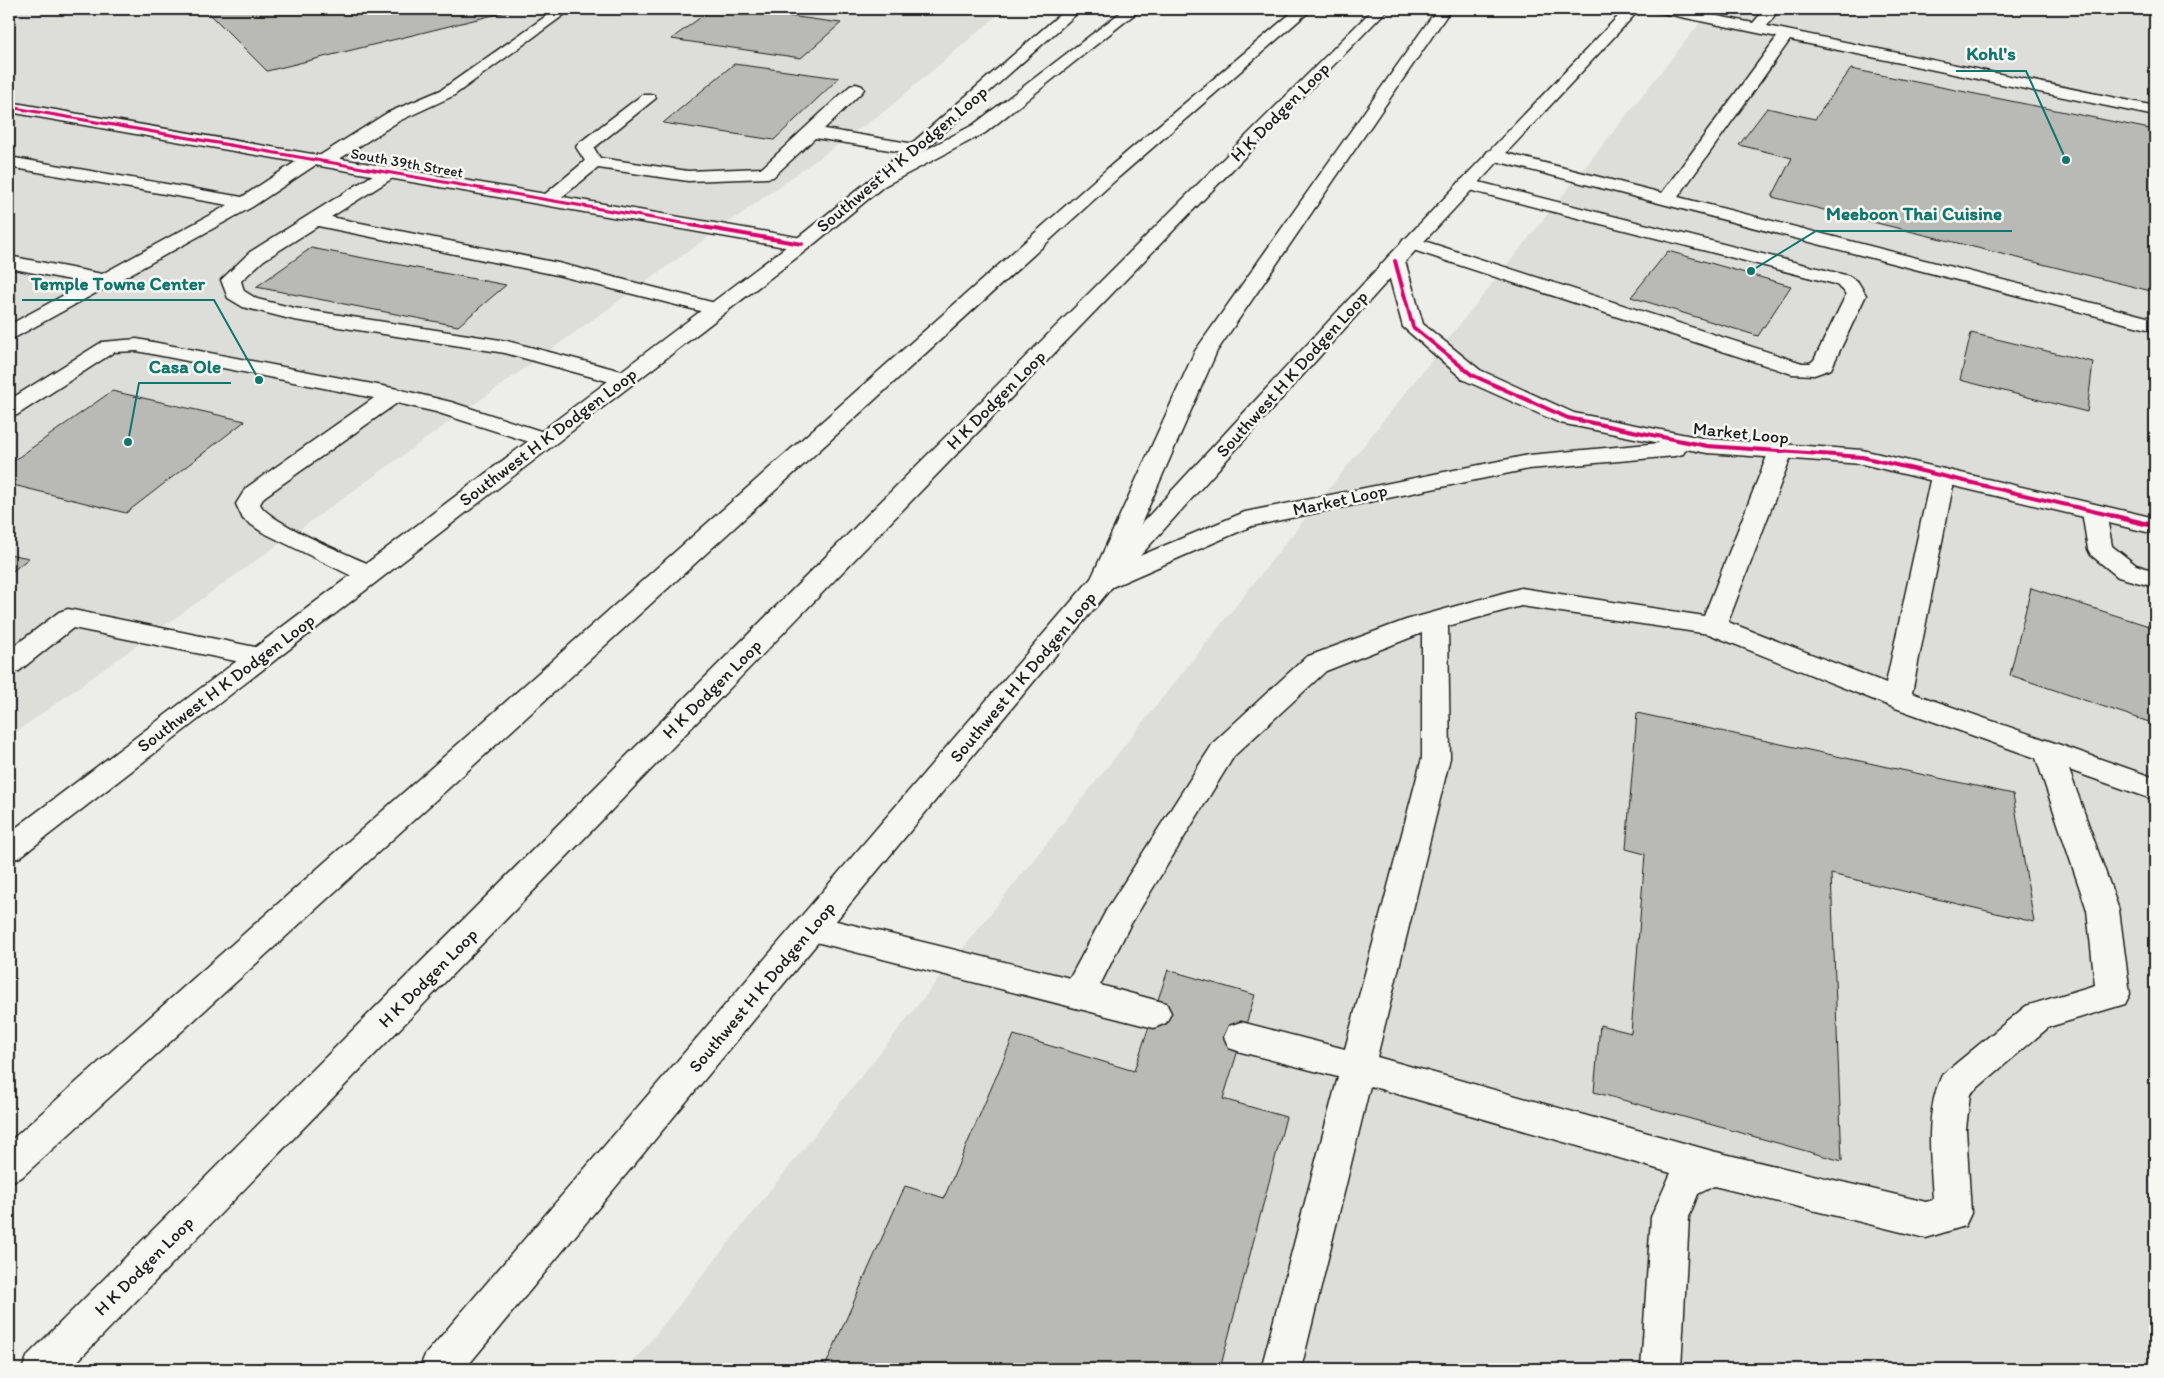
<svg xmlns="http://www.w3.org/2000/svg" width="2164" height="1378" font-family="Itim,sans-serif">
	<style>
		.built { fill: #ddddda }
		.building { fill: #b9b9b6; stroke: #1c1c1c }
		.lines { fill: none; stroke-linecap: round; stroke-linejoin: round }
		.service-casing { stroke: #1c1c1c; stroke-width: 3 }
		.minor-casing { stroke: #1c1c1c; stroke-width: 3 }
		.tertiary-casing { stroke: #1c1c1c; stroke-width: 3 }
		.secondary-casing { stroke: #1c1c1c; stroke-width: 3 }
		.motorway-casing { stroke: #1c1c1c; stroke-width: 3 }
		.service { fill: #f6f6f2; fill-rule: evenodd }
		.minor { fill: #f6f6f2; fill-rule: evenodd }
		.tertiary { fill: #f6f6f2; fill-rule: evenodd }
		.secondary { fill: #f6f6f2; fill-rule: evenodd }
		.motorway { fill: #f6f6f2; fill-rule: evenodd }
		.cycleway-far2-casing { stroke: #f6f6f2; stroke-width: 5 }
		.cycleway-far1-casing { stroke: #f6f6f2; stroke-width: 6 }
		.cycleway-casing { stroke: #f6f6f2; stroke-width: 8 }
		.cycleway-far2 { stroke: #d6006c; stroke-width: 3 }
		.cycleway-far1 { stroke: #d6006c; stroke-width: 4 }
		.cycleway { stroke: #d6006c; stroke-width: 5 }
		.labels { text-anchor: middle; stroke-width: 5; stroke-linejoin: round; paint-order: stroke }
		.far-street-label { font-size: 15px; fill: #1c1c1c; stroke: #f6f6f2 }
		.street-label { font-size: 18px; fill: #1c1c1c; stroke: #f6f6f2 }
		.leader { fill: none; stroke: #0f766e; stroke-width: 2 }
		.callout-dot { fill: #0f766e; stroke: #f6f6f2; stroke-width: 2 }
		.callout-label { font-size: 19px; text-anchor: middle; font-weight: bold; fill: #0f766e; stroke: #f6f6f2; stroke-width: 5; stroke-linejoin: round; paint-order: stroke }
	</style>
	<rect width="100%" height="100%" fill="#edede9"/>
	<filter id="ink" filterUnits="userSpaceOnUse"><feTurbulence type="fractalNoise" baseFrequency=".02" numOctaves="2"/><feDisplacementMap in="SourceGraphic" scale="10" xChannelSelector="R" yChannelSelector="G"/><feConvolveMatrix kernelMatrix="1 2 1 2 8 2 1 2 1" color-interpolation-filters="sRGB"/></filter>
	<g filter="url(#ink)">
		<g class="built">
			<path d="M9 9H1005L886 110 9 737Z"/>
			<path d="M1711 9H2155V1369H628Z"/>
		</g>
		<g class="building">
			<path d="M205 9H518L267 71Z"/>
			<path d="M712 9H737L841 23 801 58 671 39Z"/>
			<path d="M734 64 839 78 774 140 663 123Z"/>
			<path d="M1851 69 2155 130V292L1772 197 1792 158 1739 145 1767 108 1815 119Z"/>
			<path d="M311 248 506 285 458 326 256 287Z"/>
			<path d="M1668 251 1791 286 1758 336 1631 297Z"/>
			<path d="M1971 333 2093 362 2087 412 1960 380Z"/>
			<path d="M112 391 245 421 126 513 9 484V464Z"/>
			<path d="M9 554 29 558 9 574Z"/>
			<path d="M2031 588 2155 628V724L2010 675Z"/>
			<path d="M1637 713 2013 794 2034 922 1831 874 1842 1161 1594 1092 1600 1025 1631 1033 1645 854 1626 849Z"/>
			<path d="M1168 970 1255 995 1223 1099 1286 1117 1220 1369H824L905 1186 944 1198 1014 1035 1134 1071Z"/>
		</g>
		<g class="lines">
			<defs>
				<g id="service">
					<path d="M556 9H572L453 96 399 121 330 165 324 166 317 164 252 207 16 337 9 339V325L86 283 9 268V256L102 274 228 205 9 167V157L242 197 306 155 312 154 319 156 387 113 441 90Z"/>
					<path d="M1655 9H1682L1753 23 1765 9H1779L1767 26 2155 106V116L1790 40 1678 197 2155 319V331L1488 159 1485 155 1488 151 1494 150 1662 193 1777 37 1662 13 1657 12Z"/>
					<path d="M856 84 862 86 864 89 862 92 824 129 915 144 921 145 924 149 921 153 915 154 815 138 773 177 767 178 688 181 598 168 553 204 547 205 541 204 538 200 585 161 576 147 579 143 642 95H654L656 98 594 148 600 158 688 171 762 168 850 86Z"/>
					<path d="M390 167 396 168 399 172 396 176 331 217 558 263 723 305 726 309 723 313 716 315 557 275 318 226 264 260 241 281 244 291 257 299 294 308 507 341 633 374 636 379 633 384 625 386 505 353 294 320 243 307 228 298 221 280 250 252 384 168Z"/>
					<path d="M1467 179 1849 276 1858 282 1866 295 1831 369 1814 375 1792 374 1404 247 1401 243 1404 239 1411 237 1418 239 1802 363H1810L1814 360 1846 295 1843 290 1835 284 1461 188 1458 184 1461 180Z"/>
					<path d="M137 339 393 388 451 402 553 435 556 440 553 445 545 447 436 412 397 403 264 497 260 504C267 522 356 558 378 568L382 574 378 580 369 582 360 580 262 532 243 519 236 504 246 488 374 398 137 351 114 352 17 415 9 417V400L102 342Z"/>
					<path d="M1781 444 1789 446 1793 451 1728 622 1886 683 1931 476 1935 471 1943 469 1951 471 1955 476 1912 693 2155 778V800L2069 770 2119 910 2130 994 2125 1004 2049 1027 1970 1094 1966 1129 1971 1213 1965 1226 1926 1238 1714 1186 1698 1194 1689 1217 1681 1369H1641L1651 1217 1671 1173 1370 1086 1301 1369H1261L1338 1077 1241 1052 1229 1048 1224 1037 1229 1026 1241 1022 1345 1049 1422 758V633L1326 671 1234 756 1129 927 1100 985 1166 1003 1171 1013 1166 1023 1154 1028 812 941 801 937 796 928 801 919 812 915 1070 978 1107 909 1214 742 1306 657 1406 620 1521 588 1704 616 1769 451 1773 446ZM1521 606 1709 634 1887 705 2036 758 2087 910 2095 985 2026 1006 1942 1075C1924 1113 1931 1160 1933 1200L1926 1202 1712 1151 1377 1057 1450 758 1448 626Z"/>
					<path d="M2094 504 2103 507 2106 512 2112 546 2136 565 2155 571V587L2118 577 2091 555 2088 549 2082 512 2085 507Z"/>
					<path d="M68 609 260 648 270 650 273 657 270 664 260 666 73 628 19 671 9 673V650L59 612Z"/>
				</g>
				<path id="minor" d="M9 102 802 238 809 240 812 244 809 248 802 250 9 112Z"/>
				<path id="tertiary" d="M1395 255 1402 257 1405 261 1423 324 1480 370 1574 413 1707 439 1862 450 2155 518V534L1862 464 1707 453 1686 449 1683 454 1675 456 1529 469 1252 526 1112 587 1103 589 1094 587 1090 581 1094 575 1245 512 1529 455 1660 443 1560 423 1464 380 1403 327 1385 261 1388 257Z"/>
				<g id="secondary">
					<path d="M1066 9H1082L884 186 809 248 20 857 9 861V833L795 240 872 178Z"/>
					<path d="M1625 9H1640L1402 265 1112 587 465 1369H419L425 1355 1094 575 1388 257Z"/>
				</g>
				<g id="motorway">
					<path d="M1125 9H1141L985 133 884 186 878 187 872 186 869 182 872 178 973 125Z"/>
					<path d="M1296 9H1312L1119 177 22 1177 9 1182V1142L1107 169Z"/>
					<path d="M1373 9H1388L70 1369H22L28 1355Z"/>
					<path d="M1437 9H1451L1217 351 1116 581 1112 587 1103 589 1094 587 1090 581 1195 351Z"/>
				</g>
			</defs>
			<use href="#service" class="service-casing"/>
			<use href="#minor" class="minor-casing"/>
			<use href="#tertiary" class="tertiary-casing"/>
			<use href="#secondary" class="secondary-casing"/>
			<use href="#motorway" class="motorway-casing"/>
			<use href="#service" class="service"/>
			<use href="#minor" class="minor"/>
			<use href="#tertiary" class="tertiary"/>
			<use href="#secondary" class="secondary"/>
			<use href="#motorway" class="motorway"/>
			<defs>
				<path id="cycleway-far2" d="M9 107 699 226"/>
				<g id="cycleway-far1">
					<path d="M691 225 802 244"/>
					<path d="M1395 261 1413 327 1472 375 1568 418 1707 446 1862 457 2118 517"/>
				</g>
				<path id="cycleway" d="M2113 516 2155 526"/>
			</defs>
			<use href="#cycleway-far2" class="cycleway-far2-casing"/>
			<use href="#cycleway-far1" class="cycleway-far1-casing"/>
			<use href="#cycleway" class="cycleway-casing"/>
			<use href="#cycleway-far2" class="cycleway-far2"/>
			<use href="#cycleway-far1" class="cycleway-far1"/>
			<use href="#cycleway" class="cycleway"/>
		</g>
	</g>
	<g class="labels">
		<g class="far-street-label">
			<text transform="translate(407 163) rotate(10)" y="5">South 39th Street</text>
		</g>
		<g class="street-label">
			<text transform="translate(1280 112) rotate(-45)" y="6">H K Dodgen Loop</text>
			<text transform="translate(902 159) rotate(-40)" y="6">Southwest H K Dodgen Loop</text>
			<text transform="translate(1292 374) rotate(-48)" y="6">Southwest H K Dodgen Loop</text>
			<text transform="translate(996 400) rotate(-45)" y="6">H K Dodgen Loop</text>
			<text transform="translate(1741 433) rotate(6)" y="6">Market Loop</text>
			<text transform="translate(548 437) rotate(-37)" y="6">Southwest H K Dodgen Loop</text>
			<text transform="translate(1340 500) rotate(-12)" y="6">Market Loop</text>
			<text transform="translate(1023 677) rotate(-50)" y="6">Southwest H K Dodgen Loop</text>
			<text transform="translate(226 683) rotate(-37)" y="6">Southwest H K Dodgen Loop</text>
			<text transform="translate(712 689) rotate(-45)" y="6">H K Dodgen Loop</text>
			<text transform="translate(428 978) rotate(-45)" y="6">H K Dodgen Loop</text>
			<text transform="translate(762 987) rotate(-50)" y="6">Southwest H K Dodgen Loop</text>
			<text transform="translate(144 1266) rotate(-45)" y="6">H K Dodgen Loop</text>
		</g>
	</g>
	<path class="leader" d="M2066 160L2026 71H1956M1751 271L1816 231H2012M259 380L214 300H22M128 442L139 383H231"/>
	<g class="callout-dot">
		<circle cx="2066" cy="160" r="5"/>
		<circle cx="1751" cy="271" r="5"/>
		<circle cx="259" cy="380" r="5"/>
		<circle cx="128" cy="442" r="5"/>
	</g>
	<g class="callout-label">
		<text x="1991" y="60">Kohl's</text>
		<text x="1914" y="220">Meeboon Thai Cuisine</text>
		<text x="118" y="290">Temple Towne Center</text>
		<text x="185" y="373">Casa Ole</text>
	</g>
	<rect width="2164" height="1378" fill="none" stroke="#f6f6f2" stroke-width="30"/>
	<rect x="15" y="15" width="2134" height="1348" fill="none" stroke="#1c1c1c" stroke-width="2" filter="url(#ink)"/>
</svg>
